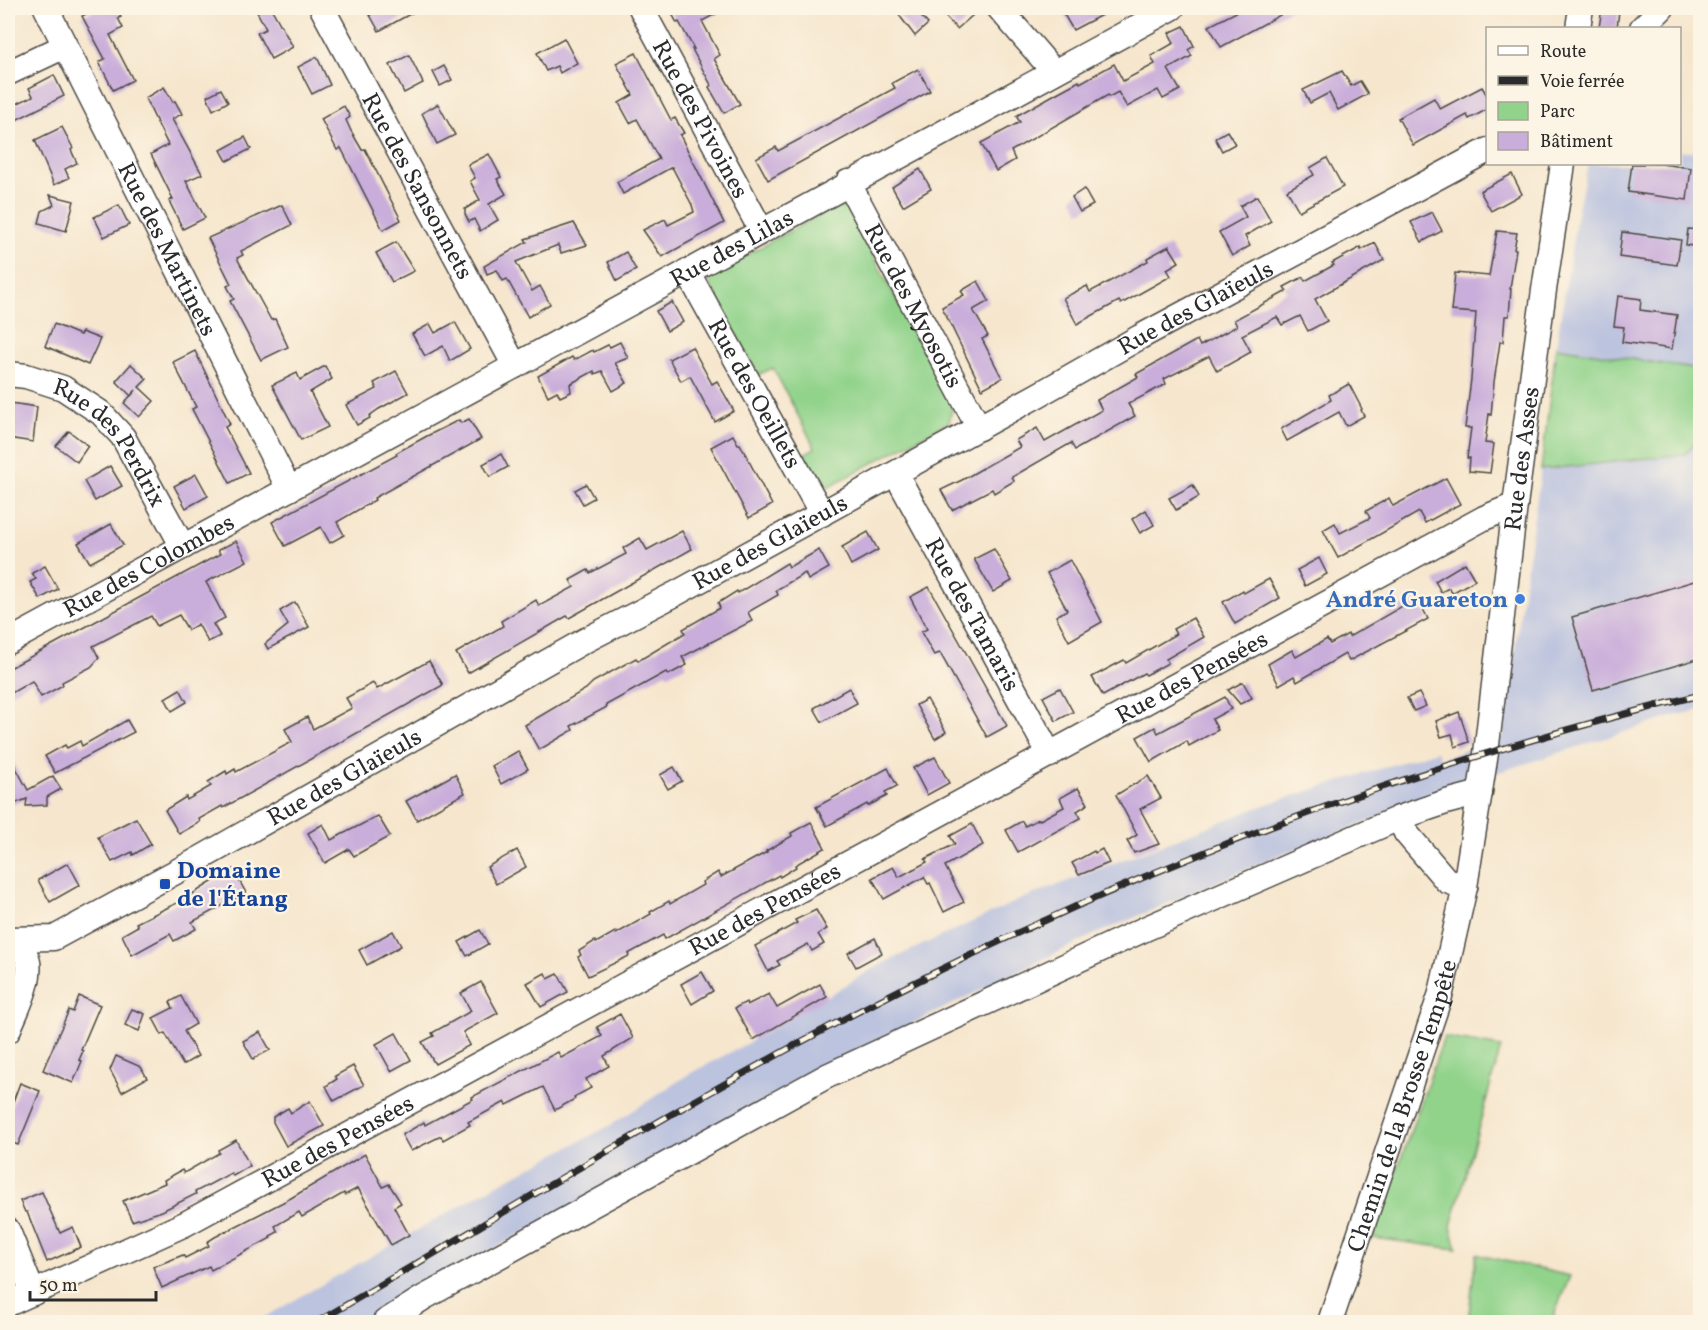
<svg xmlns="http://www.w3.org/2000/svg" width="1708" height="1330" font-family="Vollkorn,serif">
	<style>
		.industrial { fill: #bcc3de }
		.green { fill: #91d38b; stroke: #5e7f5b; stroke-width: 1.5 }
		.building { fill: #c9adda }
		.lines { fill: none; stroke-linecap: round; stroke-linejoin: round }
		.minor-casing { stroke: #494743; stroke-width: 27 }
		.minor { stroke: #fff; stroke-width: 24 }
		.rail-casing { stroke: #2b2b2b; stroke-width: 7 }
		.rail { stroke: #fcf5e5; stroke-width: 4.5; stroke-dasharray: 14; stroke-linecap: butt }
		.shop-dot { fill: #3f7fe0; stroke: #fcf5e5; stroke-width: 2 }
		.transit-dot { fill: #1a4fb4; stroke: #fcf5e5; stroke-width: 2 }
		.labels { text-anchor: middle; stroke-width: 4.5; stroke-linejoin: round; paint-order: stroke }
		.street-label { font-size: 24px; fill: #2b2b2b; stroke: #fcf5e5 }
		.shop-label { font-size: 24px; font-weight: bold; fill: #366cbe; stroke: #fcf5e5; text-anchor: end }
		.transit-label { font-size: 24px; font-weight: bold; fill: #164399; stroke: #fcf5e5; text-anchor: start }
	</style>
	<rect width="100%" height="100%" fill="#fcf5e5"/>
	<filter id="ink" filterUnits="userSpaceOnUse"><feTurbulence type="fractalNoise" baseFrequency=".0167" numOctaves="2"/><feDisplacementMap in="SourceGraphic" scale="12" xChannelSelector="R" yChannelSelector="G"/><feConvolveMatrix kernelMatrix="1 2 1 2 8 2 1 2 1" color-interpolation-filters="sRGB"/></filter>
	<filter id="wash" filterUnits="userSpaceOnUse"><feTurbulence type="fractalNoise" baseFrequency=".008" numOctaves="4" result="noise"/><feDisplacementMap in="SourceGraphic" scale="24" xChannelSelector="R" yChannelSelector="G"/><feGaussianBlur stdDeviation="1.35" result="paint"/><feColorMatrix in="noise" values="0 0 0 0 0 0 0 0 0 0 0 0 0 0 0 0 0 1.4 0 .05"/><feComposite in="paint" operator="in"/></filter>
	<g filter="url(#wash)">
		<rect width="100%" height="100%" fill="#f6e6cd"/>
		<g class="industrial">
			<path d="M1680 150 1700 153V370L1556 347 1578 208 1588 164H1680Z"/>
			<path d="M1700 437V710L1678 715 1496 773 1280 855 1089 937 846 1056 409 1295 366 1322H256L500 1183 611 1125 689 1074 765 1034 879 965 1024 898 1267 804 1437 751 1440 759 1502 738 1541 470 1685 454Z"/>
		</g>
		<g class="green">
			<path d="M836 206 848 209 953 405 949 422 828 487 818 485 802 455 815 448 773 368 758 375 710 286 711 274Z"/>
			<path d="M1556 347 1700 370V437L1685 454 1541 470Z"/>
			<path d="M8 953 20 977 8 1006Z"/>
			<path d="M1444 1037 1501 1047 1451 1226 1457 1249 1373 1238Z"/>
			<path d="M1476 1254 1570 1276 1551 1322H1468Z"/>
		</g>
		<g id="blocks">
			<g class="building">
				<path d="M98 8H116L121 17 118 18 123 28 110 35 133 80 113 90 99 62 105 59 82 16Z"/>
				<path d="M255 8H271L293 47 271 59 257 33 266 29Z"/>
				<path d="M366 8H421L379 31Z"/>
				<path d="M669 8H727L702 21 720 55 714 59 740 104 724 113 709 87 711 85 692 49H694L679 22 677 23Z"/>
				<path d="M907 8H913L928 24 915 36 899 15Z"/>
				<path d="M937 8H981L957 29Z"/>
				<path d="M1060 8H1115L1073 30Z"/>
				<path d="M1244 8H1293L1221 47 1209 26Z"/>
				<path d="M1602 8 1619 11 1617 28H1599Z"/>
				<path d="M1184 26 1194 46 1188 50 1192 56 1168 69 1180 90 1163 99 1158 90 1127 107 1118 92 1109 97 1108 95 1011 151 1015 160 996 171 981 143 1020 122 1016 116 1057 93 1079 81 1080 83 1114 64 1123 81 1155 64 1151 56 1174 43 1169 33Z"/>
				<path d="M564 38 577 63 560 73 557 66 546 71 537 53Z"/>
				<path d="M636 53 671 120 675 118 684 133 680 135 724 223 662 257 643 230 665 219 668 225 694 212 692 205 672 167 623 194 617 182 659 159 637 119 630 123 619 103 633 95 616 63Z"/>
				<path d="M409 55 423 83 404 93 390 65Z"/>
				<path d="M317 57 330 85 312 94 298 67Z"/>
				<path d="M444 66 452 80 440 86 433 72Z"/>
				<path d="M918 69 930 91 768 180 756 158 776 147 778 151 895 88 892 83Z"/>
				<path d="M1342 71 1351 86 1360 81 1368 94 1338 110 1329 93 1310 103 1303 90Z"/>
				<path d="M54 75 64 96 14 121 8 108 33 96 29 88Z"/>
				<path d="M164 87 173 102 175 101 182 114 172 119 202 174 186 181 205 218 183 229 169 201 173 199 151 154 168 145 145 98Z"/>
				<path d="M1482 87 1488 97V109L1469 119 1467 115 1413 145 1398 118 1434 98 1440 109Z"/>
				<path d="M221 89 228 102 213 110 207 96Z"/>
				<path d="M438 104 455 135 437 144 422 113Z"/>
				<path d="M344 106 350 117 346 120 351 131 362 150 365 149 401 220 383 230 341 148 337 150 321 119Z"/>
				<path d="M62 127 73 148 71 150 77 163 65 169 69 178 54 185 35 140Z"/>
				<path d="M1227 131 1235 144 1222 151 1215 138Z"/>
				<path d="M245 137 251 149 227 161 221 150Z"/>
				<path d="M489 154 501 177 497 179 506 194 489 204 498 220 480 231 474 219 469 222 465 214V209L480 200 470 181 475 178 468 165Z"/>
				<path d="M1327 158 1343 187 1299 211 1287 190 1314 175 1310 168Z"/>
				<path d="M1632 164H1661L1691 168 1687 200 1628 192Z"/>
				<path d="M920 169 931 189 903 206 892 187Z"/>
				<path d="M1512 174 1522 194 1491 211 1480 191Z"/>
				<path d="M1084 189 1093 205 1080 212 1072 197Z"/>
				<path d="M50 195 74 201 66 231 39 223 42 211 54 205Z"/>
				<path d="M1257 196 1271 221 1245 236 1250 246 1232 256 1219 232 1246 217 1240 206Z"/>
				<path d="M119 205 129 225 104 237 94 217Z"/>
				<path d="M282 205 292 225 241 251 243 255 237 258 271 320 275 319 288 347 261 360 230 301 234 299 227 286 231 284 208 238Z"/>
				<path d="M1432 212 1442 231 1422 242 1411 222Z"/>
				<path d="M574 223 587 245 561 253 558 245 516 262 532 291 540 286 550 304 528 317 507 279 503 281 497 270 487 274 484 266 527 242 525 239Z"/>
				<path d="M1688 229 1701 230V247L1686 245Z"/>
				<path d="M1497 231 1517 233 1514 249H1516L1510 289H1511L1509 316H1505L1503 342H1500L1494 382 1491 415 1489 414 1485 443 1494 444 1490 473 1469 471 1470 458H1467L1471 428H1465L1471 379 1476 313 1451 311 1455 273 1489 276Z"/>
				<path d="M1622 232 1681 240 1677 265 1619 257Z"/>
				<path d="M396 242 414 271 392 282 376 253Z"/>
				<path d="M1375 243 1384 260 1315 299 1327 321 1308 331 1300 316 1282 325 1277 317 1242 335 1251 352 1217 371 1209 356 1164 379 1166 384 1128 404 1135 416 1075 450 1071 443 1012 477 1014 481 994 493 992 489 952 510 941 490 962 480 1020 447 1016 440 1037 428 1045 442 1102 410 1097 400 1138 377 1136 374 1197 340 1200 346 1237 326 1234 320 1287 291 1284 287 1303 277 1305 281 1334 265 1332 263 1361 247V250Z"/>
				<path d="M1169 246 1179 262 1167 269 1171 276 1121 304 1119 301 1077 324 1063 298 1087 286 1090 292 1148 261 1147 258Z"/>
				<path d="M626 252 636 270 617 281 608 262Z"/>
				<path d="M978 281 989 301 973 310 988 336 982 339 1002 378 982 389 942 307 964 295 961 291Z"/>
				<path d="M1618 296 1641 299 1640 310 1677 315 1672 349 1622 342 1624 327 1614 326Z"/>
				<path d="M672 302 683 322 667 331 656 311Z"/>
				<path d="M455 322 470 349 450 361 443 346 425 356 412 334 430 324 435 333Z"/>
				<path d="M54 324 80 335 82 332 100 339 88 365 45 346Z"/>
				<path d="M620 342 628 358 615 363 627 383 613 391 602 371 595 374 594 371 570 384 571 392 560 397 557 391 548 396 538 376 572 357 574 360 593 350 594 352 608 345 610 347Z"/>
				<path d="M692 347 712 384 717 381 734 411 715 422 690 376 681 381 669 359Z"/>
				<path d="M195 351 230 424 225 427 249 473 230 483 192 409 196 407 173 362Z"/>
				<path d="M131 364 147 379 139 387 154 401 139 417 124 403 136 390 131 396 116 381Z"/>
				<path d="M325 366 332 379 310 392 328 427 301 440 272 385 297 373 300 380Z"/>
				<path d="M396 371 408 393 379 409 369 416 370 418 357 425 346 405 377 389 374 383Z"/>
				<path d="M1349 384 1362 409 1361 410 1364 416 1346 426 1339 412 1287 441 1281 429 1331 400 1329 395Z"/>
				<path d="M10 403 37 407 33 442 8 438Z"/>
				<path d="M469 419 481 439 374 498 375 500 337 522 344 535 330 543 321 527 285 546 272 522 397 455 396 453 427 436 459 420 461 423Z"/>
				<path d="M69 431 88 446 77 462 56 446Z"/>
				<path d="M733 435 738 444H740L772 505 749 518 711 447Z"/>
				<path d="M501 454 508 467 490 477 483 464Z"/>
				<path d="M110 466 122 486 95 501 84 481Z"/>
				<path d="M196 474 208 496 186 508 174 486Z"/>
				<path d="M1446 478 1460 504 1425 523 1419 512 1338 558 1323 530 1335 523 1340 533 1370 518 1366 511 1389 498 1393 506Z"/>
				<path d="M586 484 594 498 583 504 575 490Z"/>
				<path d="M1193 485 1199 497 1176 510 1169 498Z"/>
				<path d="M1146 510 1154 525 1140 533 1132 519Z"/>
				<path d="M111 524 123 545 90 563 78 543Z"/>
				<path d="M682 531 692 549 569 618 567 616 468 673 456 653 503 626 501 621 536 600 539 606 574 587 570 580 588 570 590 573 626 554 623 548 640 538 647 550Z"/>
				<path d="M868 532 878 550 851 565 842 547Z"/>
				<path d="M236 541 247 561 206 582 225 618 213 624 220 636 208 642 198 624 188 630 179 615 157 626 151 616 93 646 99 658 91 667 62 682 63 685 41 697 32 681 8 695V669L220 554 218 550Z"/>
				<path d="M994 549 1012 581 993 592 974 559Z"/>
				<path d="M819 550 829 568 808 580 805 573 776 590 778 595 748 612 752 621 682 657 687 665 668 675 666 672 606 705 607 707 571 726 573 730 539 750 525 725 586 689 593 682 636 658 638 661 685 633 683 629 720 608 718 603 737 591 738 593 787 563 789 567Z"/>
				<path d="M1319 558 1327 574 1305 586 1297 570Z"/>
				<path d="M1070 560 1102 622 1069 641 1056 616 1067 610 1047 573Z"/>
				<path d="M1465 563 1475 580 1452 593 1449 588 1441 592 1435 581Z"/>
				<path d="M45 566 58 589 40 599 30 582 36 579 32 573Z"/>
				<path d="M1269 579 1280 598 1235 624 1223 602 1243 590 1244 593Z"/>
				<path d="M1701 579V658L1593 690 1572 617Z"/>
				<path d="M929 587 1007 726 987 737 940 653 934 655 921 632 927 629 910 597Z"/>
				<path d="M1419 601 1428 619 1349 661 1345 654 1297 682 1294 676 1279 685 1268 664 1292 650 1296 657 1327 639 1330 644 1348 634 1349 637 1404 605 1405 608Z"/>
				<path d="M295 602 309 627 268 649 265 644 288 625 280 611Z"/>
				<path d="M1193 618 1204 637 1166 659 1168 663 1146 675 1144 673 1103 696 1092 677 1124 660 1126 663 1176 634 1173 629Z"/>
				<path d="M429 661 443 685 223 808 222 806 199 819 200 822 179 834 165 810 186 797 187 800 211 786 208 782 226 771 227 774 235 769 236 772 292 742 285 729 307 717 313 729 352 708 346 698 373 683 377 689Z"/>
				<path d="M1243 682 1252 698 1240 704 1228 690Z"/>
				<path d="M849 688 857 703 822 722 814 708Z"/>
				<path d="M1060 688 1073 712 1056 721 1043 697Z"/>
				<path d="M180 689 187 702 172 711 165 698Z"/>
				<path d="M1419 693 1426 706 1414 711 1407 698Z"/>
				<path d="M1225 697 1231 709 1212 719 1218 730 1189 746 1187 741 1151 762 1137 737 1155 727 1158 733Z"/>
				<path d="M927 699 946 732 935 739 916 705Z"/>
				<path d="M1459 712 1469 742 1455 747 1452 734 1441 737 1436 721Z"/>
				<path d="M127 720 134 732 55 773 45 756 65 745 67 748 80 741 82 746Z"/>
				<path d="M518 751 528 769 501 784 492 766Z"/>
				<path d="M8 753 28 790 53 776 61 789 47 797V805L26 806 27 799 8 806Z"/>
				<path d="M935 757 949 783 927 795 913 768Z"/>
				<path d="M674 767 682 781 668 789 660 775Z"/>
				<path d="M888 768 897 786 885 792 887 796 868 806 867 804 827 826 816 807Z"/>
				<path d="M455 774 465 793 417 820 406 801Z"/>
				<path d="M1148 776 1161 798 1140 809 1159 844 1134 853 1127 841 1137 835 1116 795Z"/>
				<path d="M1078 788 1088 804 1077 811 1081 818 1018 852 1006 830 1022 821 1025 826 1039 819 1040 820 1064 807 1060 798Z"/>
				<path d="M378 816 390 836 354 856 349 849 325 863 308 833 323 824 331 840Z"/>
				<path d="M136 818 151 844 133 855 132 852 112 862 98 837Z"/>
				<path d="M811 822 825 848 795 865 796 867 780 877 779 875 665 939 663 935 628 954 629 956 588 976 578 957 581 955 579 951 595 941 596 943 615 932 616 934 651 914 650 912 669 901 670 904 703 885 702 882 718 872 721 877 767 852 766 851 792 836 791 833Z"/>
				<path d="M972 824 983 845 945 866 964 902 944 912 930 883 928 884 924 877 884 899 872 878 893 867 899 877 927 862 925 859 955 844 950 836Z"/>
				<path d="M1102 849 1109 863 1079 875 1072 863 1094 851 1095 853Z"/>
				<path d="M517 850 526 867 496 884 487 867Z"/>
				<path d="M68 863 80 885 50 902 38 880Z"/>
				<path d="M233 869 246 893 192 922 196 929 174 941 170 934 132 955 122 935 138 926 136 923 181 901Z"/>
				<path d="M816 910 827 929 818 934 824 944 812 951 808 944 777 961 780 965 768 971 755 946 797 923 795 920Z"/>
				<path d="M480 930 488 944 467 956 459 942Z"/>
				<path d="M393 931 401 946 367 965 359 950Z"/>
				<path d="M875 938 882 953 856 967 848 953Z"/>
				<path d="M702 972 713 991 692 1004 681 984Z"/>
				<path d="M545 973 548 979 558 974 568 992 541 1007 527 983Z"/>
				<path d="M481 982 498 1013 463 1032 470 1045 435 1064 422 1042 434 1036 432 1033 471 1011 461 993Z"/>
				<path d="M820 984 827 997 753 1040 735 1008 746 1002 747 1005 769 994 777 1008Z"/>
				<path d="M79 996 100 1005 81 1050 83 1051 79 1060 82 1061 73 1083 43 1070 69 1010 73 1012Z"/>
				<path d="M181 996 196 1024 184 1031 198 1056 183 1065 165 1033 162 1035 153 1018 173 1008 170 1002Z"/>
				<path d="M132 1009 145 1014 139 1031 125 1025Z"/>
				<path d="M620 1014 633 1038 604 1056 609 1066 586 1079 591 1088 574 1097 575 1099 555 1110 543 1087 507 1105 505 1102 468 1122 470 1125 443 1140 441 1136 411 1151 402 1135 424 1122 425 1125 473 1099 472 1097 558 1052 561 1058 602 1036 597 1027Z"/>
				<path d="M260 1032 270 1050 253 1059 243 1041Z"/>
				<path d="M396 1033 411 1060 391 1071 376 1044Z"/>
				<path d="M116 1056 141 1067 147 1078 122 1092 110 1070Z"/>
				<path d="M353 1066 364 1085 334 1101 326 1086 337 1079 335 1076Z"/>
				<path d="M20 1083 40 1091 18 1145 8 1141V1115Z"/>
				<path d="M310 1101 324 1126 286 1146 273 1122V1117L288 1108 291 1113Z"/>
				<path d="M236 1140 250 1166 233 1176 231 1173 195 1192 196 1194 162 1211 132 1221 123 1201 165 1183 164 1180 182 1170 184 1173 219 1153 218 1150Z"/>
				<path d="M365 1154 383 1187 389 1184 401 1203 394 1207 409 1235 391 1245 358 1188 345 1195 344 1193 302 1217 299 1212 275 1226 278 1232 270 1236 271 1238 211 1270 209 1266 162 1288 153 1267 183 1255 185 1258 209 1246 207 1242 215 1237 291 1198Z"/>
				<path d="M42 1192 60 1233 73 1227 81 1247 47 1262 27 1212H25L20 1201Z"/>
			</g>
		</g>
	</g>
	<g filter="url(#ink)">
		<use href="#blocks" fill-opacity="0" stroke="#494743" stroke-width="1.5"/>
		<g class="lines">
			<defs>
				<g id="minor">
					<path id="s1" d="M46 8 289 489"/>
					<path id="s2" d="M322 8 515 366"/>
					<path id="s3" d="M641 8 761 230"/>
					<path d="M999 8 1054 72"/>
					<path d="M1578 28 1581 8"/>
					<path d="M1642 28 1662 8"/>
					<path d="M8 73 65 46"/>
					<path id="s4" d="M848 182 979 428"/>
					<path id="s5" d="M687 271 822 514"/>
					<path id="s6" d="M8 374 26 376 63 388 101 413 123 437 183 547"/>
					<path id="s7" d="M896 474 1050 755"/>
					<path id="s8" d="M8 642 1172 8"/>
					<path d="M1399 818 1406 833 1447 881 1465 887"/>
					<path id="s9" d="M8 939 54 938 194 862 584 641 675 594 1038 395 1140 337 1488 150"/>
					<path d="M8 1031C16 1010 38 972 24 952 21 947 14 943 9 939"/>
					<path d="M8 1231 33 1293"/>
					<path id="s10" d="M8 1304 185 1224 1484 518 1515 505"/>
					<path d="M385 1322 423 1298 827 1076 1147 928 1399 818 1446 802 1480 793"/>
					<path id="s11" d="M1330 1322 1441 993 1465 887 1486 753 1515 505 1544 290 1563 164"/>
				</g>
			</defs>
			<use href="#minor" class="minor-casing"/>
			<use href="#minor" class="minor"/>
			<defs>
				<path id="rail" d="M317 1322C522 1203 725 1076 938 971 1180 851 1437 759 1700 695"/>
			</defs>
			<use href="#rail" class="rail-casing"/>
			<use href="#rail" class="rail"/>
		</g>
	</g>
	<circle class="shop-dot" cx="1520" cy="599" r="6"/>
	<rect class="transit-dot" x="159" y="878" width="12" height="12" rx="3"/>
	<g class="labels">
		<g class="street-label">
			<text dy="8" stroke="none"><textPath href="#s3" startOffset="126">Rue des Pivoines</textPath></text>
			<text dy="8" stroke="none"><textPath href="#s2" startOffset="202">Rue des Sansonnets</textPath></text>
			<text dy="8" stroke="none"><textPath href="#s8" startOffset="824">Rue des Lilas</textPath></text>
			<text dy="8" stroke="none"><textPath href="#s1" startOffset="270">Rue des Martinets</textPath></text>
			<text dy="8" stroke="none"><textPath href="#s4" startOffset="140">Rue des Myosotis</textPath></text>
			<text dy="8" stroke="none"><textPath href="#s9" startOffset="1350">Rue des Glaïeuls</textPath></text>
			<text dy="8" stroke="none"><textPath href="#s5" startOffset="140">Rue des Oeillets</textPath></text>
			<text dy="8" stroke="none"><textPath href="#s6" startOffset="130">Rue des Perdrix</textPath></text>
			<text dy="8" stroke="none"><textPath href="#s11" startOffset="888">Rue des Asses</textPath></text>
			<text dy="8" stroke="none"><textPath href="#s9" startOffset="864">Rue des Glaïeuls</textPath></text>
			<text dy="8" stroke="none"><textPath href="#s8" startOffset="160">Rue des Colombes</textPath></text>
			<text dy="8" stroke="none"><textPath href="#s7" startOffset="160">Rue des Tamaris</textPath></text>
			<text dy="8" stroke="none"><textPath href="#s10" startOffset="1340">Rue des Pensées</textPath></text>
			<text dy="8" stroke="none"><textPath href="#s9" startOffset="378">Rue des Glaïeuls</textPath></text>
			<text dy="8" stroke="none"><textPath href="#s10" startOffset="854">Rue des Pensées</textPath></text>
			<text dy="8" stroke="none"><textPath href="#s11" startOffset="228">Chemin de la Brosse Tempête</textPath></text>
			<text dy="8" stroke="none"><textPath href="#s10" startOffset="368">Rue des Pensées</textPath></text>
		</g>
		<g class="shop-label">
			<text x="1508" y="607">André Guareton</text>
		</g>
		<g class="transit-label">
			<text x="177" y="878">Domaine<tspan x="177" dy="28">de l'Étang</tspan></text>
		</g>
	</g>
	<rect width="1708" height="1330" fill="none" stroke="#fcf5e5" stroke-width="30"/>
	<rect x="1486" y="27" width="195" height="138" fill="#fcf5e5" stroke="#a8a49b" stroke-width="1.5"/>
	<rect x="1498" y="46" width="30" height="9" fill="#ffffff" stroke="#a8a49b" stroke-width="1.5"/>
	<text x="1540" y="57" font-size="18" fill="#2b2b2b">Route</text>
	<rect x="1498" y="76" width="30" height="9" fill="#2b2b2b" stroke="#a8a49b" stroke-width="1.5"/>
	<text x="1540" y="87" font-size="18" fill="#2b2b2b">Voie ferrée</text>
	<rect x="1498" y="102" width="30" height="18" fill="#91d38b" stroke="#a8a49b" stroke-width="1.5"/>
	<text x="1540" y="117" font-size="18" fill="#2b2b2b">Parc</text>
	<rect x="1498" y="132" width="30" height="18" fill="#c9adda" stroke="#a8a49b" stroke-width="1.5"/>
	<text x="1540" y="147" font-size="18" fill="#2b2b2b">Bâtiment</text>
	<path d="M30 1291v9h126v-9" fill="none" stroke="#2b2b2b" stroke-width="3"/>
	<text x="39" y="1291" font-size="18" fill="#2b2b2b" stroke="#fcf5e5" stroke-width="4.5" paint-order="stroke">50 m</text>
</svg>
